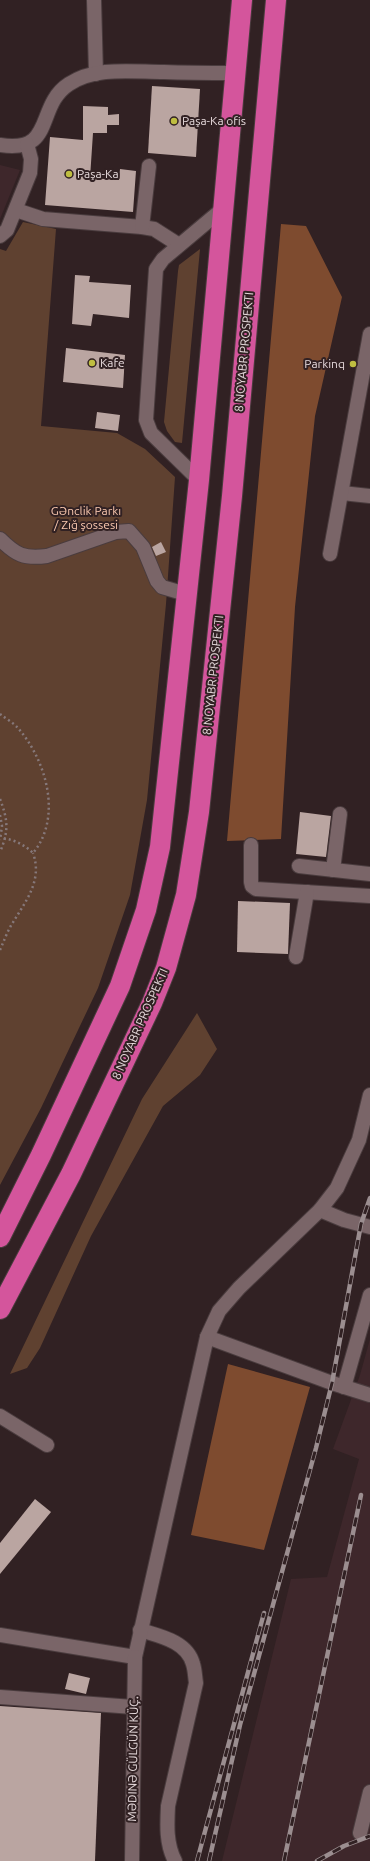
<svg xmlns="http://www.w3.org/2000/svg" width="370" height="1861" font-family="Ubuntu,sans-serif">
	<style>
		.built { fill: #3e272b }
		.green { fill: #5f4130 }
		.forest { fill: #7e4b2f }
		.building { fill: #baa5a1 }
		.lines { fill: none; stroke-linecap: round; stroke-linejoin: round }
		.minor-casing { stroke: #4a3c3e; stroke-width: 16 }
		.highway-casing { stroke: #4a3c3e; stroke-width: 22 }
		.path { stroke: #86787a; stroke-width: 2.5; stroke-dasharray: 2 3; stroke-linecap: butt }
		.minor { stroke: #7a6568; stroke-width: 14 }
		.highway { stroke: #d4559c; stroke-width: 20 }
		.rail-casing { stroke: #9b8e90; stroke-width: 4.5 }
		.rail { stroke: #312123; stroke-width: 3; stroke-dasharray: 9; stroke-linecap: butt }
		.poi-dot { fill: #bfbe41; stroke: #312123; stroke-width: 1.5 }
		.labels { text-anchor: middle; stroke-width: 4; stroke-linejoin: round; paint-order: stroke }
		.poi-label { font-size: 12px; fill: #e5d9db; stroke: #312123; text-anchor: start }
		.street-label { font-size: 12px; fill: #e5d9db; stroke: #312123 }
		.park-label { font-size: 12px; fill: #fbc9b0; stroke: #312123 }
	</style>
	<rect width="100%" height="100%" fill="#312123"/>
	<g class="built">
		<path d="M0 165 20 170 0 219Z"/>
		<path d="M370 1339V1861H222L291 1579 327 1577 359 1459 333 1449 360 1375Z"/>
	</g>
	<g class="green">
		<path d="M23 222 56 229 41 426 117 433 145 449 175 477 166 604 147 800 130 895 98 988 41 1108 0 1185V249L6 251Z"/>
		<path d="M200 249 182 443 175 442 167 431 164 422 178 271 179 265Z"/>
		<path d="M197 1013 217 1049 200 1075 163 1106 91 1236 40 1348 27 1368 10 1374 142 1099Z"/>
	</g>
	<g class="forest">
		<path d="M281 224 306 226 342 297 315 416 295 607 281 839 227 841Z"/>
		<path d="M228 1364 310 1387 264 1550 191 1535Z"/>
	</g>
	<g class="building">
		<path d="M152 86 200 89 196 157 148 153Z"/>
		<path d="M83 106 108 107V115L119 114V125H107V133H93L90 178 119 180 120 169 136 171 133 212 45 205 50 137 83 140Z"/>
		<path d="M75 275 90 276 89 282 131 285 129 318 93 314 91 326 72 324Z"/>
		<path d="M66 348 125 355 123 388 63 382Z"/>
		<path d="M97 412 120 415 118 431 95 428Z"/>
		<path d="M161 542 166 552 156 556 152 547Z"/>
		<path d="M300 812 331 816 326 857 296 854Z"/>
		<path d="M238 901 290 903 288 954 237 952Z"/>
		<path d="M35 1499 51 1512 0 1574V1543Z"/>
		<path d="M69 1673 90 1678 86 1694 65 1689Z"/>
		<path d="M0 1706 101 1713 95 1861H0Z"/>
	</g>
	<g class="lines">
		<defs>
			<g id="minor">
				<path d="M94 0 96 74"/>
				<path d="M0 145C56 154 35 106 69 84 96 66 133 72 164 72 188 73 212 73 236 73"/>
				<path d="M16 210 43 219 142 227 154 229 179 245"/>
				<path d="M142 227 149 166"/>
				<path d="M0 236 7 230 30 173 31 159 27 144"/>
				<path d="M199 480 151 433 146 420 156 269 163 259 225 207"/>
				<path d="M342 493 370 496"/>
				<path d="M0 539C16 555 24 559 47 556L116 532 129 531 143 547 157 581 162 587 186 594"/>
				<path d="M330 554 370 334"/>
				<path d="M251 845V882L252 886 256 889 370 896"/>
				<path d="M299 866 370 874"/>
				<path d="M333 870 340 814"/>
				<path d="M296 957 307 892"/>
				<path d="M320 1210 344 1220 370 1227"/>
				<path d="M207 1337 332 1383 370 1395"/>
				<path d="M344 1387 370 1295"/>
				<path d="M0 1416 47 1445"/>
				<path d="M140 1630C159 1636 187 1641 193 1664 195 1670 195 1677 196 1683L168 1806C167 1825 166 1844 175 1861"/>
				<path d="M0 1635 135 1657 207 1337 219 1311 239 1288 320 1210 337 1188 359 1140 370 1095"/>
				<path d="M0 1697 133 1707"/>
				<path d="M360 1833 370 1792"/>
				<path d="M132 1861 135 1657"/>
			</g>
			<g id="highway">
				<path d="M0 1237 41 1155 120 986 146 910 160 847 199 480 242 0"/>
				<path d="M0 1309 71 1174 152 1003 166 968 186 895 199 812 232 496 276 0"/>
			</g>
		</defs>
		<use href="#minor" class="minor-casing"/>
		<use href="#highway" class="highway-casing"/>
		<g class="path">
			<path d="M0 714C5 718 12 722 17 727 46 759 63 817 33 853 25 845 13 839 1 838"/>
			<path d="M0 799C8 820 9 831 0 852"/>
			<path d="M0 815 2 826 0 840"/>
			<path d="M0 950C4 941 7 932 12 924 25 902 43 881 33 853"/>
		</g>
		<use href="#minor" class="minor"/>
		<use href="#highway" class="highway"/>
		<defs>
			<g id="rail">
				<path d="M197 1861 264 1613"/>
				<path d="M209 1861 240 1725 316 1448 332 1383 361 1224 370 1198"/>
				<path d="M284 1861 361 1495"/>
				<path d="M317 1861 344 1846 370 1836"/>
			</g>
		</defs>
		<use href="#rail" class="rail-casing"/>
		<use href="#rail" class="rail"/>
	</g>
	<g class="poi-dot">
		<circle cx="174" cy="121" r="4"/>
		<circle cx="69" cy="174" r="4"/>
		<circle cx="92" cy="363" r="4"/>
		<circle cx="353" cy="364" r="4"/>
	</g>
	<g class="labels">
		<g class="poi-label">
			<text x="182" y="125">Paşa-Ka ofis</text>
			<text x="77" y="178">Paşa-Ka</text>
			<text x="100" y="367">Kafe</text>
			<text x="345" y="368" text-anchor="end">Parkinq</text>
		</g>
		<g class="street-label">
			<text transform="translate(244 352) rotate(-85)" y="4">8 NOYABR PROSPEKTI</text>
			<text transform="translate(213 675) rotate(-84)" y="4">8 NOYABR PROSPEKTI</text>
			<text transform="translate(140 1024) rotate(-66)" y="4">8 NOYABR PROSPEKTI</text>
			<text transform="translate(133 1759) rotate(-89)" y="4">MƏDINƏ GÜLGÜN KÜÇ.</text>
		</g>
		<g class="park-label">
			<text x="86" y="515">Gənclik Parkı<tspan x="86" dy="14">/ Zığ şossesi</tspan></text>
		</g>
	</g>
</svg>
